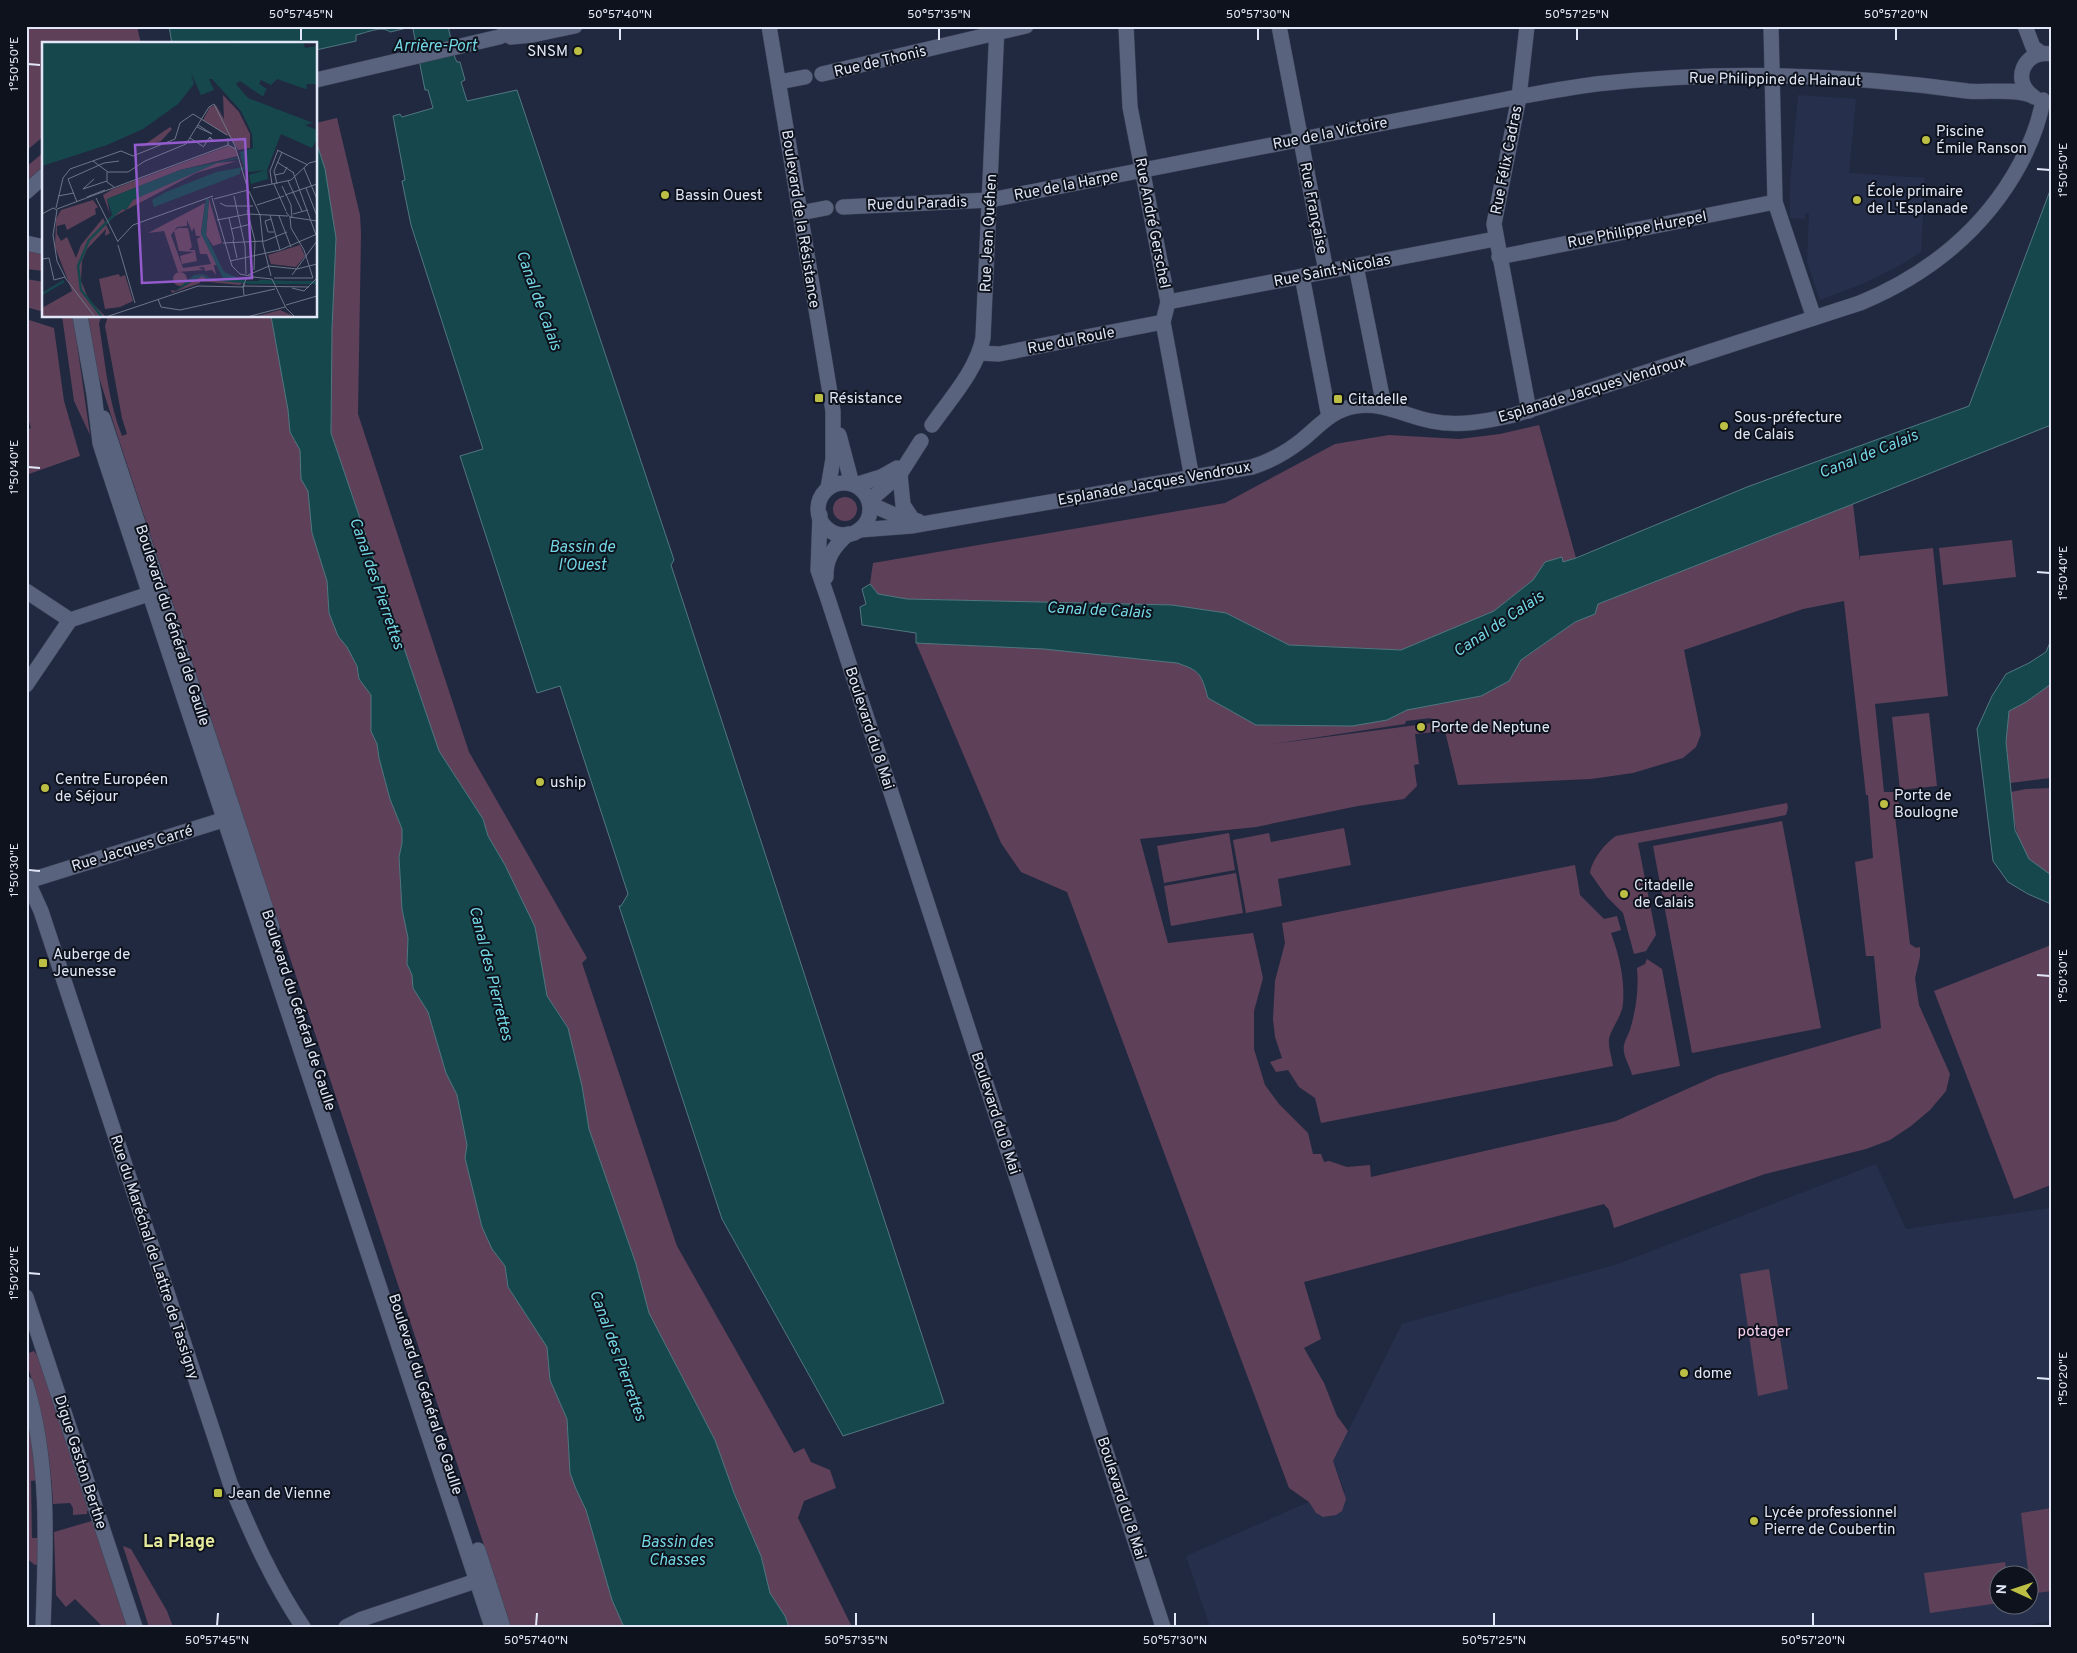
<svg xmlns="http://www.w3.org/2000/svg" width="2077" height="1653" font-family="Overpass,sans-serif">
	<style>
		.built { fill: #26304d; fill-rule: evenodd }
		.green { fill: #5e4159; fill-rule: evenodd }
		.water { fill: #15474d; stroke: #527780 }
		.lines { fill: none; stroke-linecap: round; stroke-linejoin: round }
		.minor-casing { stroke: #3e4458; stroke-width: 16 }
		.minor { stroke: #59637e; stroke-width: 15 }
		.ticks { fill: none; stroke: #e1e7f7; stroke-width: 2 }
		.poi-dot { fill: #bcbf44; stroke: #0e121c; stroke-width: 2 }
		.labels { text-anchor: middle; stroke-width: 4; stroke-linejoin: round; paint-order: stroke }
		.poi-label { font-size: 15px; fill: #e1e7f7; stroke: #0e121c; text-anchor: start }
		.street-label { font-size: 15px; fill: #e1e7f7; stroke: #0e121c }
		.park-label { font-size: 15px; fill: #f9d3f2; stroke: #0e121c }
		.water-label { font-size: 16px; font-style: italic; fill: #73d7e4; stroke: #0e121c }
		.quarter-label { font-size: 18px; font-weight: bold; fill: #e6ea9c; stroke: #0e121c }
		.inset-river { fill: none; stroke: #15474d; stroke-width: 2.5 }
		.inset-road { fill: none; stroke: #6e7589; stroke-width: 1 }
		.view { fill: #945bcd; fill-opacity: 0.15; stroke: #945bcd; stroke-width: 2.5 }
		.inset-edge { fill: none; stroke: #e1e7f7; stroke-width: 2.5 }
		.neatline { fill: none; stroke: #e1e7f7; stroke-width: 2 }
		.ticks-label { font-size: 12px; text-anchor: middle; fill: #e1e7f7 }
	</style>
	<rect width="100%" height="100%" fill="#212940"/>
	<g class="built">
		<path d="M1798 95 1856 99 1849 173 1925 178 1921 252 1900 265 1862 284 1820 300 1807 262 1809 214 1805 213V219L1790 218V186Z"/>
		<path d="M1876 1164 1906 1229 2051 1208V1621L2016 1627H1210L1186 1556 1309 1502 1316 1513 1323 1517H1330L1345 1492 1333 1461 1402 1324 1618 1264ZM2000 1576H2030V1606H2000Z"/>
	</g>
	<g class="green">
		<path d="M26 26H137L141 44H44V136L26 151Z"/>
		<path d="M337 118 360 215 361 233 358 414 469 752 587 958 582 963 677 1246 794 1453 804 1448 811 1462 830 1470 836 1488 804 1501 798 1518 852 1627H789L785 1616 770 1593 761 1556 734 1493 715 1440 649 1313 636 1264 589 1129 582 1086 568 1028 547 996 535 927 505 865 488 836 483 819 439 751 331 433 332 328 336 238 325 169 316 141V123Z"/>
		<path d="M44 152V167L26 182V167Z"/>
		<path d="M26 249 42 253 44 271 26 269Z"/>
		<path d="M26 279 44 282V312L26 307Z"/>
		<path d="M62 316H73L90 435 74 401Z"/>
		<path d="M88 316H101L99 324C105 361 108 401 122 436L127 434 122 418 105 326 108 316H271L288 410 290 432 300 450 301 478 308 491 312 533 327 581 329 613 338 636 347 647 357 666 359 679 371 695V731L377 744 379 758 390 799 402 829V843L399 857 402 909 408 938 407 964 412 975 413 988 428 1012 446 1073 457 1095 467 1145 465 1158 482 1227 492 1249 505 1266 508 1287 547 1347 550 1380 567 1419 570 1473 576 1489 586 1510 612 1600 624 1627H511L118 437 96 368Z"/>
		<path d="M26 319 54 328 64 401 80 456 26 475V430L31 428 26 413Z"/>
		<path d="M1539 425 1576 558 1563 562 1562 558 1545 562 1533 580 1494 611 1402 650 1289 645 1226 613 1172 605 907 599 878 594 870 584 873 563 1225 503 1335 444 1389 435 1459 439 1500 434Z"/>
		<circle cx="845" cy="509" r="12"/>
		<path d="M1853 504 1860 562V556L1933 548 1948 696 1875 704 1884 792H1897L1899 805 1905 811V814L1895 816 1910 944 1916 948 1920 947V957L1915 978 1919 1005 1950 1074 1946 1091 1930 1110 1911 1126 1890 1140 1866 1149 1765 1174 1614 1228 1609 1210 1604 1204 1304 1282 1321 1339 1304 1348 1324 1383 1337 1416 1348 1431 1333 1461 1346 1499 1342 1511 1336 1515 1323 1517 1316 1513 1309 1502 1289 1488 1067 892 1021 872 1001 843 916 643 1044 649 1177 663C1201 671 1201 674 1208 698L1256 725 1352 726 1387 720 1407 710 1481 696 1509 681 1521 660 1575 622 1595 614 1597 604ZM1844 601 1866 795H1868L1873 858 1855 862 1866 956H1874L1881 1028 1718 1075 1616 1121 1371 1177 1370 1165 1347 1167 1329 1161 1324 1162 1321 1154H1313L1308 1133 1279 1104 1265 1085 1254 1049V1011L1263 978 1253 933 1168 943 1140 839 1256 827 1358 806 1404 799 1417 786 1414 765 1419 764 1415 734 1445 731 1458 785 1591 779 1633 773 1683 758 1696 747 1701 734 1684 650 1803 609ZM1431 718 1432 723 1273 744 1405 724 1406 721Z"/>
		<path d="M2012 540 2016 577 1943 585 1939 548Z"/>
		<path d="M2051 684V778L2010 783 2006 742 2009 711 2026 702Z"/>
		<path d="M1929 713 1937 786 1900 790 1892 717Z"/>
		<path d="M2051 788V875C2017 861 2014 824 2011 792L2026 789Z"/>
		<path d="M1787 803 1788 808 1786 815 1638 843 1656 935 1646 951 1634 954 1623 913 1607 897 1590 873C1592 860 1605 843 1616 836Z"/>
		<path d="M1782 821 1821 1028 1692 1053 1653 846Z"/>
		<path d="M1344 828 1351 865 1278 879 1282 906 1246 913 1233 840 1269 833 1271 842Z"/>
		<path d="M1229 833 1235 870 1164 883 1157 846Z"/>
		<path d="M1575 865 1580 895 1604 919 1617 916 1621 930 1611 933C1619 955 1625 979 1623 1003 1622 1017 1611 1028 1609 1039 1608 1047 1612 1058 1613 1066L1321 1123 1315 1098 1299 1087 1288 1070 1276 1072 1270 1062 1282 1058 1275 1037 1273 1019 1275 981 1285 943 1282 923Z"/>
		<path d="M1236 873 1243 913 1171 926 1164 886Z"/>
		<path d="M2051 945V1185L2014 1199 1934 991Z"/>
		<path d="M1647 959 1662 969 1680 1066 1632 1075C1630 1065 1622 1056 1624 1045 1625 1040 1628 1035 1630 1030 1636 1009 1639 990 1637 968L1645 964Z"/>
		<path d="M1769 1269 1788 1389 1758 1396 1740 1274Z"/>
		<path d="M34 1351 36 1354 40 1353 91 1510 87 1511V1514L73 1515V1508L70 1503 53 1504C51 1454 41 1408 26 1360V1354Z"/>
		<path d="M26 1409 39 1480 31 1481 32 1538H41L38 1564 35 1565 26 1558Z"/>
		<path d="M2051 1508V1591L2031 1594 2021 1513Z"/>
		<path d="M95 1520 130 1627H103L75 1599 66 1607 56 1595 54 1532Z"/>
		<path d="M123 1546 131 1549 167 1611 173 1627H149Z"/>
		<path d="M2005 1562 2007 1575 2000 1576 1999 1603 1930 1613 1924 1573Z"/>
	</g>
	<g class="water">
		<path d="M169 26H448L455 58 457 62H460L465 80 461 82 467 101 517 90 674 560 671 565 944 1403 843 1436 722 1219 619 906H621L628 894 560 686 537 693 460 456 483 449 411 225 402 181 405 180 393 116 400 114 402 117 433 108 428 90H425L413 29 411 27 390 32C382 25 366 33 356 35V41L316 50V44H172Z"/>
		<path d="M316 141 325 169 336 238 332 328 331 433 439 751 483 819 488 836 505 865 535 927 547 996 568 1028 582 1086 589 1129 636 1264 649 1313 715 1440 734 1493 761 1556 770 1593 785 1616 789 1627H624L612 1600 586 1510 576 1489 570 1473 567 1419 550 1380 547 1347 508 1287 505 1266 492 1249 482 1227 465 1158 467 1145 457 1095 446 1073 428 1012 413 988 412 975 407 964 408 938 402 909 399 857 402 843V829L390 799 379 758 377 744 371 731V695L359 679 357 666 347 647 338 636 329 613 327 581 312 533 308 491 301 479 300 450 290 432 288 410 271 316H316Z"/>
		<path d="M2051 188V425L1853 504 1598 604 1595 614 1575 622 1521 660 1509 681 1481 696 1407 710 1387 720 1352 726 1256 725 1208 698C1201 674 1201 671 1177 663L1044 649 916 643V633L862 625 860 607 866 604 862 589 870 584 878 594 907 599 1172 605 1226 613 1289 645 1401 650 1494 611 1533 580 1545 562 1562 557 1563 562 1576 558 1747 487 1969 406Z"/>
		<path d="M2051 640V684L2026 702 2009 711 2006 742 2015 830 2029 859 2051 875V904L2028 894 2008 882 1993 861 1977 729 1992 696 2006 674 2029 663 2046 652Z"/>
	</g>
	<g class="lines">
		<defs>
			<g id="minor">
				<path d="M769 26 833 411V459L828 488"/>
				<path d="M1126 26 1130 107 1168 302 1163 322 1192 478"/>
				<path d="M1279 26 1326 271"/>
				<path d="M1527 26 1519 97 1494 224 1529 411"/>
				<path d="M1771 26 1775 202 1814 318"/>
				<path d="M2025 26 2033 47 2041 53"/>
				<path d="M511 37 532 35 575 26"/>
				<path d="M822 74 1026 26"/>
				<path d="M316 80 499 37 525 26"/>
				<path d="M779 82 805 77"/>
				<path d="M2034 97C2010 82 2024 49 2051 54"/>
				<path d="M26 192 44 176"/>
				<path d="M843 207 990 200 1502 100C1534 94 1565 88 1596 84 1718 70 1845 74 1967 91 1986 93 2014 88 2030 95"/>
				<path d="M800 213 826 208"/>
				<path d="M26 243 44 247"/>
				<path d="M1499 257 1775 202"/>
				<path d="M1356 266 1384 406"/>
				<path d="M1302 276 1329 417"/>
				<path d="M1168 302 1495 239"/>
				<path d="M80 316 94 394 100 443 106 462 492 1627"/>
				<path d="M979 353 999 354 1163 322"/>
				<path d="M103 418 272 927"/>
				<path d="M932 425C950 399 977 370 983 338L997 26"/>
				<path d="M839 435 852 484"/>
				<path d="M900 474 903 505 913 520"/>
				<circle cx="844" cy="509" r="26"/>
				<path d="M855 485 881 477 897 468"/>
				<path d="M869 501 900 474 921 441"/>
				<path d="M870 504 897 516 918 521"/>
				<path d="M820 515 818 570 828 599 1163 1627"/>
				<path d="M859 530 911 526 1252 467C1271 461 1287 452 1302 440 1319 426 1333 409 1356 406 1384 402 1405 416 1431 421 1459 427 1487 421 1514 415L1860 303C1928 275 1985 229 2020 164 2031 143 2039 124 2043 100"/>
				<path d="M826 577C825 559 834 546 848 534"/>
				<path d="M26 591 70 620"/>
				<path d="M26 685 70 620 158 591"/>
				<path d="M26 878 41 911 230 1483C251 1533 272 1581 303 1627"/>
				<path d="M28 881 232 817"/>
				<path d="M26 1297 135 1627"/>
				<path d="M26 1384C50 1464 46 1544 43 1627"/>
				<path d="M478 1550 503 1627"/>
				<path d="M346 1627 362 1619 485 1578"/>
			</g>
		</defs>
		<use href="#minor" class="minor-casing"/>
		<use href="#minor" class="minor"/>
	</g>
	<path class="ticks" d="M301 40V28M620 40V28M939 40V28M1258 40V28M1577 40V28M1896 40V28M28 64 40 65M2037 169 2050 170M28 467 40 468M2037 572 2050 573M28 870 40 871M2037 975 2050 976M28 1273 40 1274M2037 1378 2050 1379M217 1626 218 1613M536 1626 537 1613M856 1626V1613M1175 1626V1613M1494 1626V1613M1813 1626V1613"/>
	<g class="poi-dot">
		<circle cx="578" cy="51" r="5"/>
		<circle cx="1926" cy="140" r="5"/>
		<circle cx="665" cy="195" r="5"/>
		<circle cx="1857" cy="200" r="5"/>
		<rect x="814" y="393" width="10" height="10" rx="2.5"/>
		<rect x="1333" y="394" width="10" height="10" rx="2.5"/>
		<circle cx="1724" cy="426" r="5"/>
		<circle cx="1421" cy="727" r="5"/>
		<circle cx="540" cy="782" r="5"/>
		<circle cx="45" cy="788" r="5"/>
		<circle cx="1884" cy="804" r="5"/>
		<circle cx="1624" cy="894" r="5"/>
		<rect x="38" y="958" width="10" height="10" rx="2.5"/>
		<circle cx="1684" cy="1373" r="5"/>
		<rect x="213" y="1488" width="10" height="10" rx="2.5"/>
		<circle cx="1754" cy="1521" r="5"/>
	</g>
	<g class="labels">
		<g class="poi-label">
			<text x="568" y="56" text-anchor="end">SNSM</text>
			<text x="1936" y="136">Piscine<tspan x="1936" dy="17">Émile Ranson</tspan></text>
			<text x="1867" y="196">École primaire<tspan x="1867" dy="17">de L'Esplanade</tspan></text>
			<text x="675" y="200">Bassin Ouest</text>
			<text x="829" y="403">Résistance</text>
			<text x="1348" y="404">Citadelle</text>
			<text x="1734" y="422">Sous-préfecture<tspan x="1734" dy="17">de Calais</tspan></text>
			<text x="1431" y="732">Porte de Neptune</text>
			<text x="55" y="784">Centre Européen<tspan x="55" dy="17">de Séjour</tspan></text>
			<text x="550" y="787">uship</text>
			<text x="1894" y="800">Porte de<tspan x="1894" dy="17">Boulogne</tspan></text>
			<text x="1634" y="890">Citadelle<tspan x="1634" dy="17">de Calais</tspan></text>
			<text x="53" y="959">Auberge de<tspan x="53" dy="17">Jeunesse</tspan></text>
			<text x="1694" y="1378">dome</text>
			<text x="228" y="1498">Jean de Vienne</text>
			<text x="1764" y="1517">Lycée professionnel<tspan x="1764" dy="17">Pierre de Coubertin</tspan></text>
		</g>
		<g class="street-label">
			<text transform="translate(880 61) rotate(-13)" y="5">Rue de Thonis</text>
			<text transform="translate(1775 79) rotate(1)" y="5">Rue Philippine de Hainaut</text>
			<text transform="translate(1330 133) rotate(-11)" y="5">Rue de la Victoire</text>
			<text transform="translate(1506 160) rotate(-79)" y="5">Rue Félix Cadras</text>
			<text transform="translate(1066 185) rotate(-11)" y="5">Rue de la Harpe</text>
			<text transform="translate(917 203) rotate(-2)" y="5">Rue du Paradis</text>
			<text transform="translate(1314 208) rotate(79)" y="5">Rue Française</text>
			<text transform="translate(801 219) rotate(81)" y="5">Boulevard de la Résistance</text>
			<text transform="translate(1153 223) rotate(79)" y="5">Rue André Gerschel</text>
			<text transform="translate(1637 229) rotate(-11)" y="5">Rue Philippe Hurepel</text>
			<text transform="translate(988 233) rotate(-87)" y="5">Rue Jean Quéhen</text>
			<text transform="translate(1332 270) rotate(-11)" y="5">Rue Saint-Nicolas</text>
			<text transform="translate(1071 340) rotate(-11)" y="5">Rue du Roule</text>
			<text transform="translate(1592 389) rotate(-17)" y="5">Esplanade Jacques Vendroux</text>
			<text transform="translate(1154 483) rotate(-10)" y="5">Esplanade Jacques Vendroux</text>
			<text transform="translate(173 625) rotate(72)" y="5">Boulevard du Général de Gaulle</text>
			<text transform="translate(870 728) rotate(72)" y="5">Boulevard du 8 Mai</text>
			<text transform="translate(132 848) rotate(-17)" y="5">Rue Jacques Carré</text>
			<text transform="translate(299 1010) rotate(72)" y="5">Boulevard du Général de Gaulle</text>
			<text transform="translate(996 1113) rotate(72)" y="5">Boulevard du 8 Mai</text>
			<text transform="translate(155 1257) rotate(72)" y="5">Rue du Maréchal de Lattre de Tassigny</text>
			<text transform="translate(426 1394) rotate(72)" y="5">Boulevard du Général de Gaulle</text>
			<text transform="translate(81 1462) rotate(72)" y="5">Digue Gaston Berthe</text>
			<text transform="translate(1122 1498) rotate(72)" y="5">Boulevard du 8 Mai</text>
		</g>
		<g class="park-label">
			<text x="1764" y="1336">potager</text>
		</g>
		<g class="water-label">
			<text x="435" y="51">Arrière-Port</text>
			<text transform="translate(540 300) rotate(70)" y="6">Canal de Calais</text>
			<text transform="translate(1868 453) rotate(-22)" y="6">Canal de Calais</text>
			<text x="582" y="552">Bassin de<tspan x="582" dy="18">l'Ouest</tspan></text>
			<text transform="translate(378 583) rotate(71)" y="6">Canal des Pierrettes</text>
			<text transform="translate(1099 609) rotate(3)" y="6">Canal de Calais</text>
			<text transform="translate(1498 623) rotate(-34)" y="6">Canal de Calais</text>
			<text transform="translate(492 973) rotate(76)" y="6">Canal des Pierrettes</text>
			<text transform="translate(619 1355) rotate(70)" y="6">Canal des Pierrettes</text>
			<text x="677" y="1547">Bassin des<tspan x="677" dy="18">Chasses</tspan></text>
		</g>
		<g class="quarter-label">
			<text x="179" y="1547">La Plage</text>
		</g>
	</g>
	<g transform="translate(42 42)">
		<rect width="275" height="275" fill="#212940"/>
		<path d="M181 53 197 70 208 92V106L196 108 188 95 161 78 168 65 174 63 182 77ZM128 85 130 87 119 99 99 105ZM186 104 193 106 196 114 138 128 65 157 68 172 61 153 71 147ZM195 119 154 131 71 175 80 167 84 168 90 158 117 145 175 121ZM167 157 180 201 171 204 164 193ZM51 158 56 165 53 167 54 172 25 188 23 182 15 184V192L19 199 25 195 34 216 39 203 61 176 68 191 63 194 64 187 45 207 40 219 39 239 47 258 64 275H0V266L30 249 13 205 14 177 19 168ZM163 161 159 190 175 223H172L174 233 170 228 163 229 162 225 156 226 162 228 136 230 122 189 106 191ZM145 178 150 190 152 185 154 194H159L155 197 158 212H165L169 222 141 226 129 193 135 185 145 184ZM136 186H146L150 205 147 208H153L155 219 140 222 138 214 152 210 137 209 132 189ZM258 203 263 214 254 225 229 222 226 213ZM131 237a7 7 0 1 1 14 0a7 7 0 1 1-14 0ZM77 232 78 235 83 233 91 259 78 265 63 267 57 237ZM160 234 165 237 202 240 198 243 158 239V241L130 251 129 248 134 249ZM238 268 251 274 212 275Z" fill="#5e4159" fill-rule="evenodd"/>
		<path d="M0 0H261L263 6 275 4V42H265L263 47 235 37 229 43 219 38 217 42 225 47 220 54 198 39 194 42 206 56 271 81 263 83 275 88V97L270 106 239 92 225 128 226 137 209 142 207 133 223 128 207 130 203 127 198 129V132L112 165 110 158 124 150 174 130 202 125 199 116 175 121 91 158 84 168 81 167 71 175 65 157 138 128 199 115 198 110 211 106 210 92 199 69 170 37H167L172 48 159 53 149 31 152 42 136 62 101 87 65 103 0 124ZM164 157H167L164 193 182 230 204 239H270L275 240V245L273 242H209L167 238 160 234 132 250 152 233 161 232 168 236 182 238 159 192Z" fill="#15474d"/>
		<path class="inset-river" d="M166 0 222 53M175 0 265 46M185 5 275 28M218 24 230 41M236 31 275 38M217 239 268 241M0 252 22 239M60 275 39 248 36 224 47 198 72 173"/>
		<path class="inset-road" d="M156 83 170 92M155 85 170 92M148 96 162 105M186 96V103L194 107M162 104 167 96 168 95 171 98 167 96M235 108 266 123M51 119 66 130H86L103 119 144 102 167 65 172 62 193 104 206 148M235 120 252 131M262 126 275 157M65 130V140L72 145M251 130 274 193M233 133 242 131 245 125M52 137 41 147 65 139M246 139 260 169M230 142 228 129 236 108M232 142 244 169M235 142 232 129 240 110M240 144 249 163 250 176M211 146 249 138 267 121 275 119M264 146 275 174M207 149 218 173 221 202 229 234M243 153 275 142M16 154 32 151M192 154 203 204 204 232M45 155 63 148M54 156 76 200M170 156 190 224 198 232 212 235M172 157 206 148M35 160 26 137 62 121 77 119M178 161 184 164H211M215 163 242 154M14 166 21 136 28 127 79 109 91 114 133 97 138 81 151 72 185 93M15 167 186 103M205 168 213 199 212 228M244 170 248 175 275 179M0 172 11 166 15 168 11 193 15 219 24 237 53 275M251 172 266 168M228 173 238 208M237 174 249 205M248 175 249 186 262 208 271 236M187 176 192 198M229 177 223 179 226 190H232M175 178 206 172 246 174M189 187 209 182M191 198 195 216M76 199 91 183 171 154M181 201 223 199 245 190M76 203 93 261M0 217 7 216 12 238 23 235M188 219 238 208 275 192M206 233 227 224 255 227 275 222M250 233 275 199M211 235 230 237M232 236H271M230 237 244 266 253 275M201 244 267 245M250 246 262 249 275 236M202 253 201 244 205 235M116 257 119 265 138 268 233 247M244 263 275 254M64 275 156 244 202 245V241M205 275 243 265"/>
		<path class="view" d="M203 97 210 236 100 241 93 103Z"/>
		<rect width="275" height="275" class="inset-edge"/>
	</g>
	<rect width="2077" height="1653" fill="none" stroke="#0e121c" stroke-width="55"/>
	<g transform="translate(2014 1590) rotate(273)"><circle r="24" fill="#0e121c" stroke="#626774"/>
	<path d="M0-4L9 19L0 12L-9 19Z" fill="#bcbf44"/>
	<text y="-8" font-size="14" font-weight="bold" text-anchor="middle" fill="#e1e7f7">N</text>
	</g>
	<rect x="28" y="28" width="2022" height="1598" class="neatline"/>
	<g class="ticks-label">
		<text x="301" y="18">50°57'45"N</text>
		<text x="620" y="18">50°57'40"N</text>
		<text x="939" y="18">50°57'35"N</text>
		<text x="1258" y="18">50°57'30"N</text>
		<text x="1577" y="18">50°57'25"N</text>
		<text x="1896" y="18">50°57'20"N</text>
		<text transform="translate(14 64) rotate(-90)" y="4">1°50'50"E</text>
		<text transform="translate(2063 170) rotate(-90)" y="4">1°50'50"E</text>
		<text transform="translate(14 467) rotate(-90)" y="4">1°50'40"E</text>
		<text transform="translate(2063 573) rotate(-90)" y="4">1°50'40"E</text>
		<text transform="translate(14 870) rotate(-90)" y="4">1°50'30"E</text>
		<text transform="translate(2063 976) rotate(-90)" y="4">1°50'30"E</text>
		<text transform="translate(14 1273) rotate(-90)" y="4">1°50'20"E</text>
		<text transform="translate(2063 1379) rotate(-90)" y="4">1°50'20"E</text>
		<text x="217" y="1644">50°57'45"N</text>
		<text x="536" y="1644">50°57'40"N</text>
		<text x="856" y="1644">50°57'35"N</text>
		<text x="1175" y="1644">50°57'30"N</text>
		<text x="1494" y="1644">50°57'25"N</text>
		<text x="1813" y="1644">50°57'20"N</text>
	</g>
</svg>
